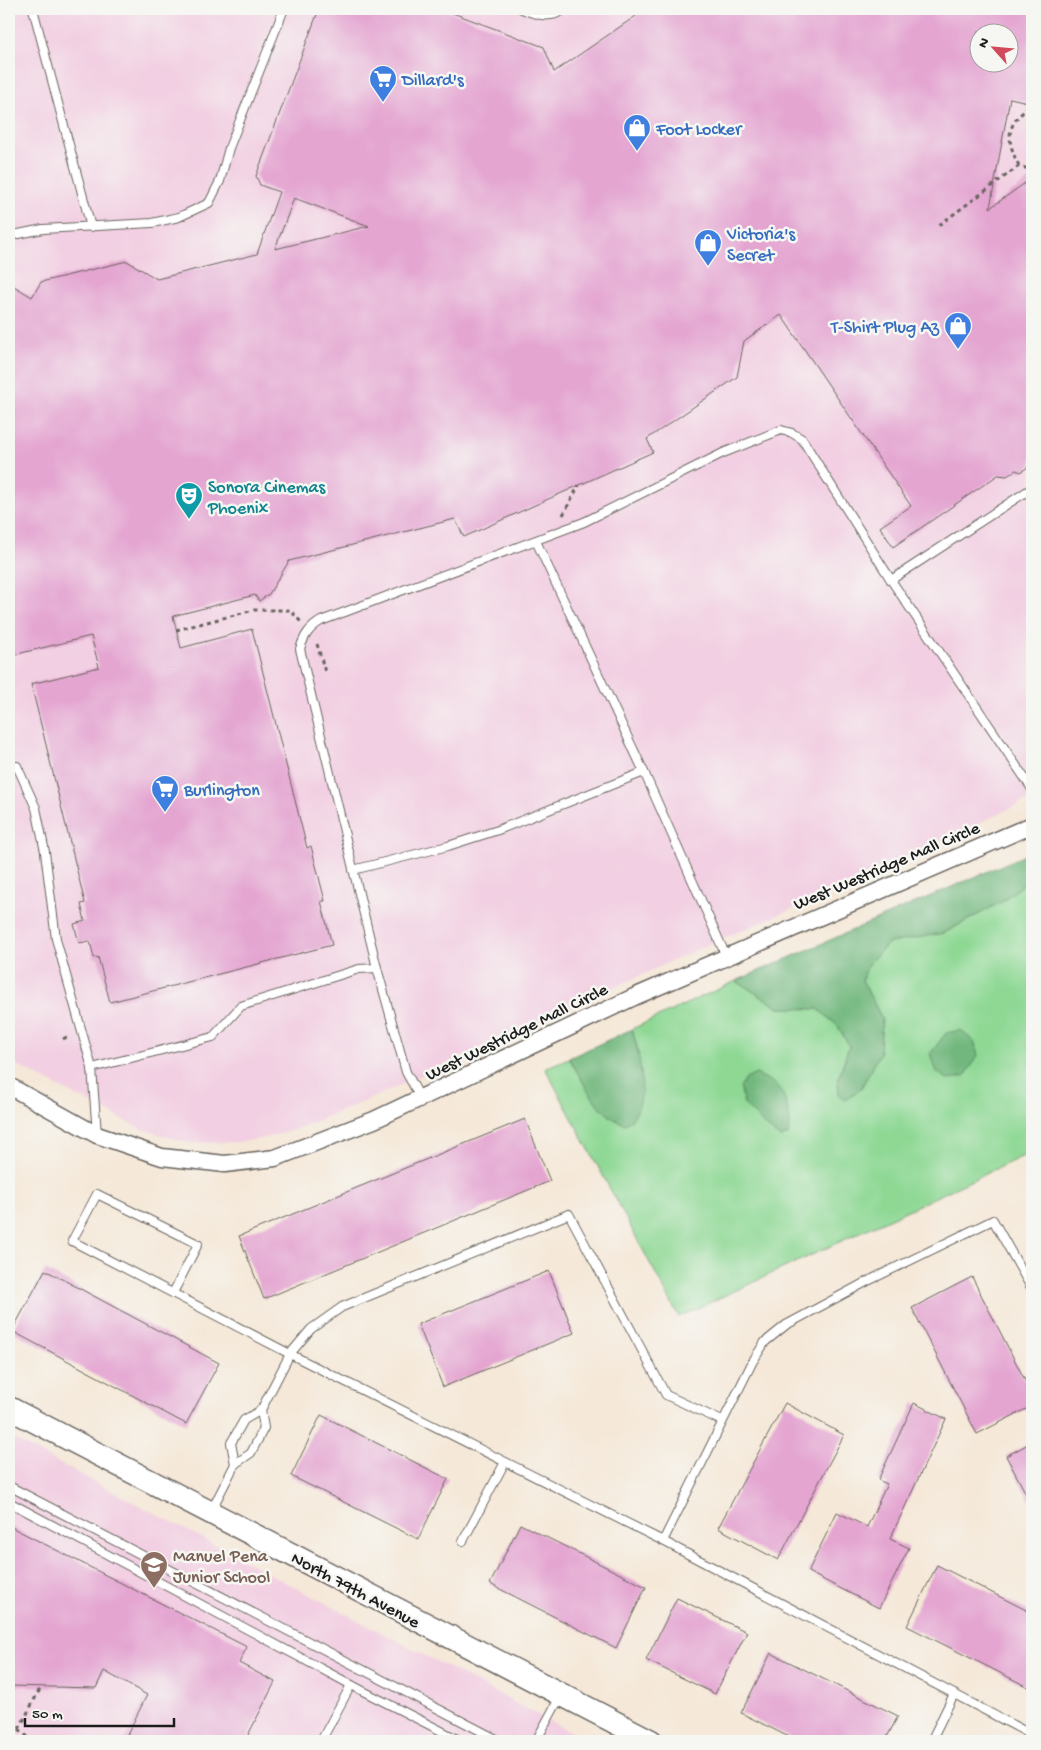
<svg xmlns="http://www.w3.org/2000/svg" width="1041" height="1750" font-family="'Gochi Hand',sans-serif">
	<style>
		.built { fill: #f2cfe2; fill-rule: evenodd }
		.green { fill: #8ed894; stroke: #557a58 }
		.forest { fill: #72b87e; stroke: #476a4d }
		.building { fill: #e4a5d1; fill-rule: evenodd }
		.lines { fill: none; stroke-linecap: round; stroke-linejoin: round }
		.lane-casing { stroke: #68635e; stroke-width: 10 }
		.street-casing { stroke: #68635e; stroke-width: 19 }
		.secondary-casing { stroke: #68635e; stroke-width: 25 }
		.path { stroke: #68635e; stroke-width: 3; stroke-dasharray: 4 4; stroke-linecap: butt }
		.lane { stroke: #fff; stroke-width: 8 }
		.street { stroke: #fff; stroke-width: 16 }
		.secondary { stroke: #fff; stroke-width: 22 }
		.labels { text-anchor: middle; stroke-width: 5; stroke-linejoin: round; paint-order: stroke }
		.shop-label { font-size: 18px; fill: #366cbe; stroke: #f6f6f2; text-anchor: start }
		.culture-label { font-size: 18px; fill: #0d838f; stroke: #f6f6f2; text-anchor: start }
		.street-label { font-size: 18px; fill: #1c1c1c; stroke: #f6f6f2 }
		.education-label { font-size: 18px; fill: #785e54; stroke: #f6f6f2; text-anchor: start }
	</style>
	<rect width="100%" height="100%" fill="#f6f6f2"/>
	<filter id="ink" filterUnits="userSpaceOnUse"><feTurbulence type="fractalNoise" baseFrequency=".02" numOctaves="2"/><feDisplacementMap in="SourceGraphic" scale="10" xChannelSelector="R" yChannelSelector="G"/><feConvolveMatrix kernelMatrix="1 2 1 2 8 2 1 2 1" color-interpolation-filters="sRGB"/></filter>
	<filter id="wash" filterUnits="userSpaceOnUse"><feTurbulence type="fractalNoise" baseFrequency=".0096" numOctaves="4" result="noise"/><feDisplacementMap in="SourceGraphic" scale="20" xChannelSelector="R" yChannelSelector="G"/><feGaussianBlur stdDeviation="1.12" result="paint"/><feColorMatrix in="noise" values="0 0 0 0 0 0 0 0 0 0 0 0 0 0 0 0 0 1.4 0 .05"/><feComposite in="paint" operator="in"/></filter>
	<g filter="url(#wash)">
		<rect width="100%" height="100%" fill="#f5e8d8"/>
		<g class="built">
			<path d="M9 9H1032V798L835 891 700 948 366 1101 291 1131 268 1137 242 1142 189 1143 141 1129 9 1061ZM978 32H1008V62H978Z"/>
			<path d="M9 1437 588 1741H9Z"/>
		</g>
		<path class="green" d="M1032 876V1152L679 1317 545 1068 569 1058 598 1105 639 1054 632 1029 736 981 780 1008 818 1009 838 1026 849 1046 838 1080 882 1019 862 980 869 963 889 943 944 933 1003 901Z"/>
		<g class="forest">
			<path d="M1032 852V876L1003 901 944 933 889 943 869 963 862 980 882 1019 880 1053 860 1090 845 1100 839 1095 838 1080 849 1046 838 1026 818 1009 780 1008 736 981Z"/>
			<path d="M632 1029C639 1053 653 1109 625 1124 596 1114 584 1082 569 1058Z"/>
			<path d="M961 1030 975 1043 978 1056 965 1076 949 1080 937 1072 930 1054 946 1033Z"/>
			<path d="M756 1074C778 1084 783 1088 788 1111 790 1121 791 1125 788 1135L780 1138 764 1125 744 1104 740 1087 746 1079Z"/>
		</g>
		<g id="blocks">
			<g class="building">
				<path d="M319 9H442L544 47 554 72 646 9H1032V103L1010 98 990 208 1032 178V464L1021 472 1016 470 1007 476 998 475 893 547 880 527 911 506 781 315 744 341 737 377 647 439 653 452 464 537 455 519 289 561 269 594 259 601 255 595 173 616 181 648 252 629 307 848 311 846 325 901H321L332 945 110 1002 98 957 94 958 90 941 79 943 74 924 85 921 81 904 85 903 31 684 99 667 91 636 9 656V283L32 297 41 282 127 261 157 279 257 254 279 192 260 185 256 176ZM978 32H1008V62H978ZM294 198 369 226 275 249Z"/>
				<path d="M525 1119 550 1181 264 1299 239 1236Z"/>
				<path d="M45 1270 219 1363 186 1424 12 1331Z"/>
				<path d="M549 1271 574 1333 443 1387 418 1324Z"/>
				<path d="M972 1277 1032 1394V1406L977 1434 912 1308Z"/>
				<path d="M785 1403 844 1435 778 1560 718 1528Z"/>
				<path d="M914 1403 946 1419 890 1539 909 1548 879 1608 808 1572 837 1512 867 1527 887 1484 878 1480Z"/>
				<path d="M321 1415 448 1479 418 1539 291 1476Z"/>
				<path d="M1032 1442V1505L1006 1456Z"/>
				<path d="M520 1524 646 1587 616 1648 490 1584Z"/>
				<path d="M9 1526 247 1647 239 1663 275 1682 245 1741H124L147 1695 104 1671 96 1688 9 1686Z"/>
				<path d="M937 1565 1032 1613V1689L907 1626Z"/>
				<path d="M677 1598 747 1632 715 1694 646 1660Z"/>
				<path d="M771 1653 898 1716 885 1741H797L741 1713Z"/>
			</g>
		</g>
	</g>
	<g filter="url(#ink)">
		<use href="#blocks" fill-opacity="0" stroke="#68635e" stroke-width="1"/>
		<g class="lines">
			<defs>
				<g id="lane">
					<path d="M33 9 91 227"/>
					<path d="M522 9C537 15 550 20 565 9"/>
					<path d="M9 236 43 229 152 223 179 217 209 203 220 181 229 148 284 9"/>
					<path d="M536 541 644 772 726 956"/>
					<path d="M891 580 1032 488"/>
					<path d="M9 767 17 766 36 808 45 852 56 939 92 1068 97 1134"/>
					<path d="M353 870 448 846 498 830 644 772"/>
					<path d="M92 1068 213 1037 241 1006 359 969 377 968"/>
					<path d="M421 1099 406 1072 377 968 300 649C304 636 309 628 321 621L584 522 723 453 781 430 792 433 802 439 891 580 1032 789"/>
					<path d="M173 1293 198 1244 97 1194 72 1241 290 1354 261 1410 244 1420 231 1443 235 1464"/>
					<path d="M722 1421 666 1395 569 1214 342 1307 311 1329 290 1354 663 1541 1032 1735"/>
					<path d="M9 1486 500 1741"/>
					<path d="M9 1502 361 1690 461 1741"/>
					<path d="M211 1511 235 1464 251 1453 264 1428 261 1410"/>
					<path d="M463 1541 505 1462"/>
					<path d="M663 1541 753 1361 765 1342 786 1325 866 1282 993 1220 1032 1289"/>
					<path d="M321 1741 351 1685"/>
					<path d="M536 1741 560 1697"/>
					<path d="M931 1741 954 1694"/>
				</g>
				<path id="street" d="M9 1086 97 1135 162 1157 225 1164 275 1158 374 1120 634 997 1032 825"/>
				<path id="secondary" d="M9 1408 651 1741"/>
			</defs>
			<use href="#lane" class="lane-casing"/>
			<use href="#street" class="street-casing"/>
			<use href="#secondary" class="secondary-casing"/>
			<g class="path">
				<path d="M1019 166C1005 138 1006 123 1032 105"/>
				<path d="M939 225 1019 166 1029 169 1032 173"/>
				<path d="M9 281V284"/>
				<path d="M563 515 579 485"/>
				<path d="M176 630 254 610H290L301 622"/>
				<path d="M317 644 325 672"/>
				<path d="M63 1039 67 1037"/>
				<path d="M19 1729 32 1741"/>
				<path d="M9 1741 19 1729 41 1687"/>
			</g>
			<use href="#lane" class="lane"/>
			<use href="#street" class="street"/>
			<use href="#secondary" class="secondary"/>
		</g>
	</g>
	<defs>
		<symbol id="supermarket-pin" viewBox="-11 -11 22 30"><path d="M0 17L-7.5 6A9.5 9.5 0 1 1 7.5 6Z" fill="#3f7fe0" stroke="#f6f6f2"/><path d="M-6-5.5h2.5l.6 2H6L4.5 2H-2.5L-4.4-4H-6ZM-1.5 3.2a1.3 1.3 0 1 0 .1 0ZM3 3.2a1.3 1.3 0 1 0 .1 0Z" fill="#fff"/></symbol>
		<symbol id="shop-pin" viewBox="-11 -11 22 30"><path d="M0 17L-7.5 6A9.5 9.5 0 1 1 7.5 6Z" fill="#3f7fe0" stroke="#f6f6f2"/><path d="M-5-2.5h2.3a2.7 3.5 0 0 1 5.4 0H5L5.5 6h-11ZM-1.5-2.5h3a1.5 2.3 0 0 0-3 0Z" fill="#fff"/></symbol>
		<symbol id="theatre-pin" viewBox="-11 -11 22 30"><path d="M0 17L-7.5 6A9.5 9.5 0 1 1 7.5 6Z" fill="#0f9aa8" stroke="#f6f6f2"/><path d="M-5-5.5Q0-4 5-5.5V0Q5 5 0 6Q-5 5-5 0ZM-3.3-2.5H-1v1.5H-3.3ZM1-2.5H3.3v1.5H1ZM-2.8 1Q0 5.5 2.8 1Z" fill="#fff"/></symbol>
		<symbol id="school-pin" viewBox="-11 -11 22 30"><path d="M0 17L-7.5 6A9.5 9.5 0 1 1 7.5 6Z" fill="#8d6e63" stroke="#f6f6f2"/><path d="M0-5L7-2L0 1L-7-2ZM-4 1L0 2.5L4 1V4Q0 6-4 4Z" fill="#fff"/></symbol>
	</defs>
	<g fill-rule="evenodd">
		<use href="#supermarket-pin" x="367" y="63" width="32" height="43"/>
		<use href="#shop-pin" x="621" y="112" width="32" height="43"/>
		<use href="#shop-pin" x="692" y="227" width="32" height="43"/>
		<use href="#shop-pin" x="942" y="310" width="32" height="43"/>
		<use href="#theatre-pin" x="173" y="480" width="32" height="43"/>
		<use href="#supermarket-pin" x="149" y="773" width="32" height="43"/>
		<use href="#school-pin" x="138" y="1549" width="32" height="43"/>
	</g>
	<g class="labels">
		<g class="shop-label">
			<text x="402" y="85">Dillard's</text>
			<text x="656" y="134">Foot Locker</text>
			<text x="727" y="239">Victoria's<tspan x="727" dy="21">Secret</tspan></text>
			<text x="939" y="332" text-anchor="end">T-Shirt Plug Az</text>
			<text x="184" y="795">Burlington</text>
		</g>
		<g class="culture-label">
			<text x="208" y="492">Sonora Cinemas<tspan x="208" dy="21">Phoenix</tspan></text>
		</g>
		<g class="street-label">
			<text transform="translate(886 865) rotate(-23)" y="6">West Westridge Mall Circle</text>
			<text transform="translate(516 1031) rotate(-26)" y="6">West Westridge Mall Circle</text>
			<text transform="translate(356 1589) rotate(28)" y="6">North 79th Avenue</text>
		</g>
		<g class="education-label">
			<text x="173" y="1561">Manuel Pena<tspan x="173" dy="21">Junior School</tspan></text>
		</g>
	</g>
	<rect width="1041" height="1750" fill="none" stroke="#f6f6f2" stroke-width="30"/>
	<g transform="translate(994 48) rotate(297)"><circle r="24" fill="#f6f6f2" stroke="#9f9f9c"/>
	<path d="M0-4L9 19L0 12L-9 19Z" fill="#d1495b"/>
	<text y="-8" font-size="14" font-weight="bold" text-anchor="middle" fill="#1c1c1c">N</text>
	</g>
	<path d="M25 1718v8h149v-8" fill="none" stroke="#1c1c1c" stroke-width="2.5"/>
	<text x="32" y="1718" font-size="15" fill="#1c1c1c" stroke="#f6f6f2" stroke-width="4" paint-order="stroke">50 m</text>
</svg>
